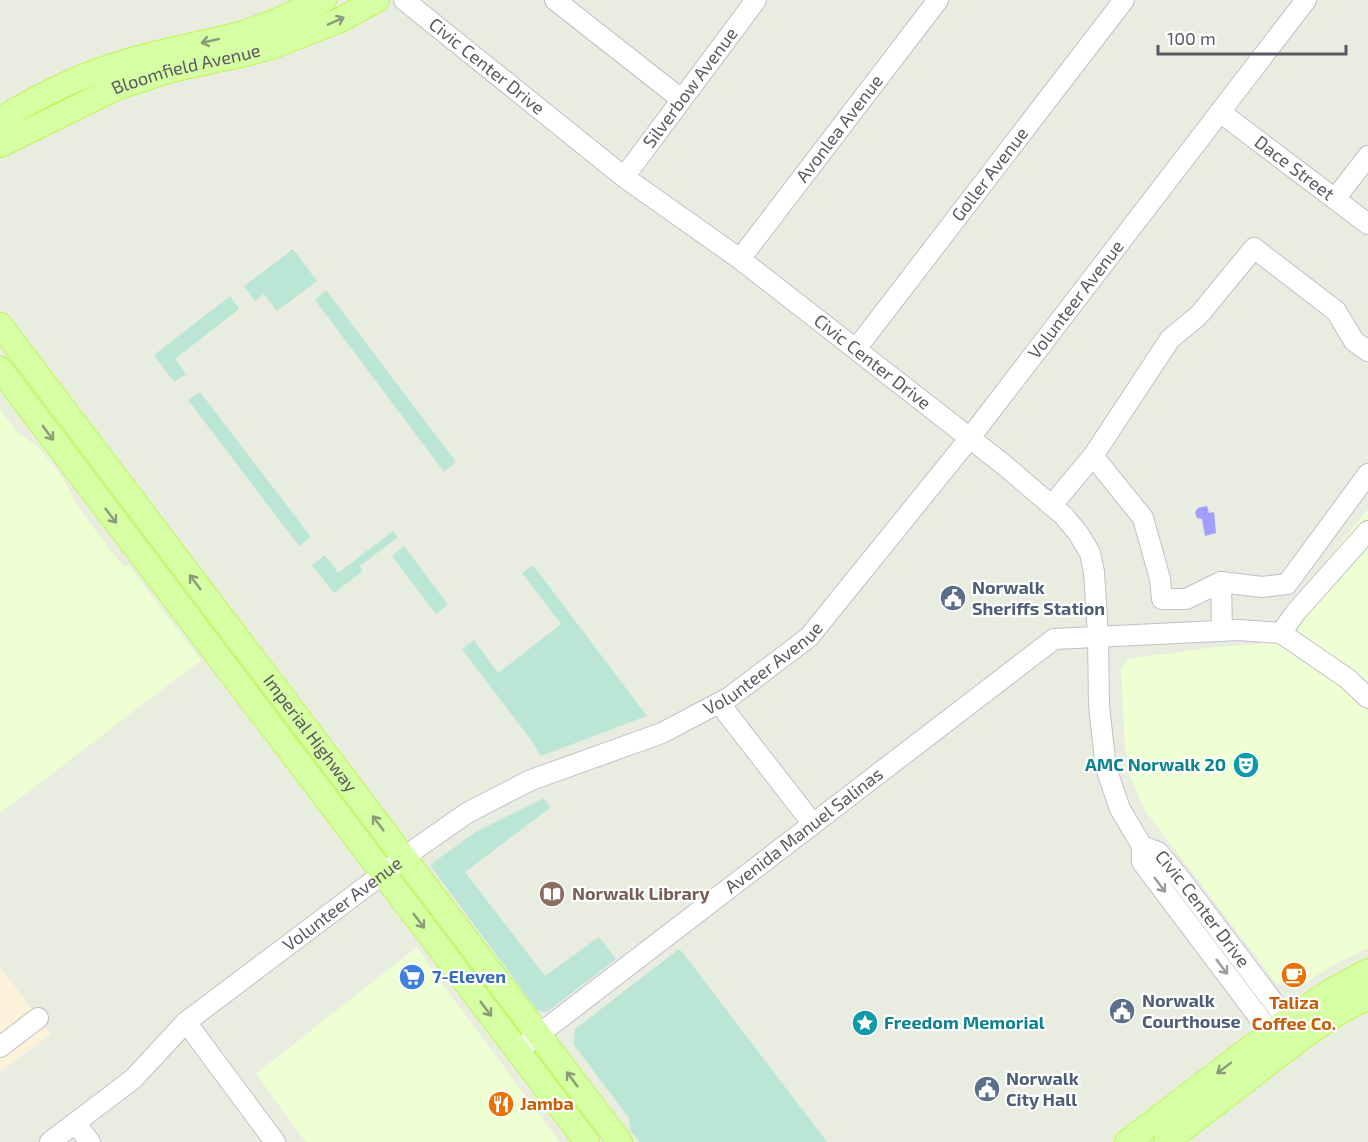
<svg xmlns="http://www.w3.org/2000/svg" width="1368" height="1142" font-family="'Exo 2',sans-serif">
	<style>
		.commercial { fill: #eeffd3 }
		.medical { fill: #fcf2da }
		.green { fill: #bbe6d5 }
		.water { fill: #a29eff }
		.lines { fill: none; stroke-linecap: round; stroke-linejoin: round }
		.minor-casing { stroke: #c1bfc8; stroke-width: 22 }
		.major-casing { stroke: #bff650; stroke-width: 26 }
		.minor { stroke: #fff; stroke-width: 20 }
		.major { stroke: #d6ffa3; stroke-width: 24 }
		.oneway { stroke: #8c9b7c }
		.oneway2 { stroke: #9c9ba1 }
		.labels { text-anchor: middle; stroke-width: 4.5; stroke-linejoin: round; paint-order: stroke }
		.street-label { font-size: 18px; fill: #5a5962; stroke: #fff }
		.service-label { font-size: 18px; font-weight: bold; fill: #4e5e75; stroke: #fff; text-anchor: start }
		.culture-label { font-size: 18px; font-weight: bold; fill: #0d838f; stroke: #fff; text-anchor: end }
		.education-label { font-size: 18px; font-weight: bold; fill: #785e54; stroke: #fff; text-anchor: start }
		.shop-label { font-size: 18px; font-weight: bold; fill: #366cbe; stroke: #fff; text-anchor: start }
		.food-label { font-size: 18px; font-weight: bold; fill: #c56008; stroke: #fff }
	</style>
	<rect width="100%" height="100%" fill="#e8ede0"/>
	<g class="commercial">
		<path d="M0 410 17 432 39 448 63 478 79 508 111 551 124 567 128 565 201 660 0 813Z"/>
		<path d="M1368 509V948L1333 965 1298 988 1277 984 1145 810 1130 776 1125 746 1121 669 1129 659 1208 648 1257 644 1286 612Z"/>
		<path d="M417 947 439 980 560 1142H306L256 1074Z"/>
	</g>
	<path class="medical" d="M0 967 51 1034 0 1072Z"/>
	<g class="green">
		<path d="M293 249 317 281 277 311 264 294 255 301 244 286Z"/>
		<path d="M326 290 456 462 444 472 315 300Z"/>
		<path d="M230 296 239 309 175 359 186 374 174 382 154 355Z"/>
		<path d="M200 392 311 537 299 546 188 400Z"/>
		<path d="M393 531 398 537 360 566 363 571 334 593 312 565 325 555 338 573Z"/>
		<path d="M404 546 448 605 436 614 392 556Z"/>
		<path d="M533 565 647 716 541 756 531 740 462 649 474 640 498 673 561 624 522 573Z"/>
		<path d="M544 798 550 808 465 872 545 976 599 937 616 959 547 1012 537 1010 430 865 477 831Z"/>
		<path d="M679 949 683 953 827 1142H640L631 1131 629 1118 574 1045 575 1029Z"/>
	</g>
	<path class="water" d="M1207 506 1209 513 1214 512 1216 533 1205 536 1202 519 1197 518 1195 512 1198 508Z"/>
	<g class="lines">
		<defs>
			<g id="minor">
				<path id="s1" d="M404 0 624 177 740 259 1003 464 1064 516 1078 533 1090 553 1094 572 1098 636 1099 706 1106 768 1120 809 1142 846 1158 852 1182 881 1295 1031"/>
				<path d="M555 0 681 99"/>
				<path id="s2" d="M1220 112 1368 224"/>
				<path id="s3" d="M624 177 756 0"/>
				<path d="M1335 199 1368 156"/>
				<path id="s4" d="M740 259 938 0"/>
				<path id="s5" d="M856 349 1124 0"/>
				<path d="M1368 351 1354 341 1336 311 1254 248 1199 315 1170 339 1093 456 1143 518 1160 579 1162 599H1186L1221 582 1262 587 1287 584 1368 474"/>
				<path d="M1052 505 1093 456"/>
				<path d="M1221 582 1222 631"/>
				<path d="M1281 633 1296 612 1368 531"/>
				<path d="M719 703 813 824"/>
				<path d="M1142 846V862L1270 1032 1277 1045"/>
				<path d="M186 1022 275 1142"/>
				<path d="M0 1047 38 1018"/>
				<path id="s6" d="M517 1051 1054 639 1238 630 1281 633 1348 679 1368 698"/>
				<path d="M75 1123 90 1142"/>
				<path id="s7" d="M50 1142 133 1079 186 1022 417 848 467 813 531 780 662 733 730 697 809 637 969 439 1306 0"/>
			</g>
			<g id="major">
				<path d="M0 120C39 95 84 74 128 61 165 50 202 44 239 34 268 26 296 12 324 0"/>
				<path id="s8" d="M0 145 118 87 171 70 245 54 271 47 338 21 377 0"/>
				<path id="s9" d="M0 325 620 1142"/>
				<path d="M0 369 587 1142"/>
				<path d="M1127 1142 1287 1020 1331 991 1368 971"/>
				<path d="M1166 1142 1300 1039 1339 1012 1368 997"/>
			</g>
		</defs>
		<use href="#minor" class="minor-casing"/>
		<use href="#major" class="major-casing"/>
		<use href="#minor" class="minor"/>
		<use href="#major" class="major"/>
	</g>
	<defs><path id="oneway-shaft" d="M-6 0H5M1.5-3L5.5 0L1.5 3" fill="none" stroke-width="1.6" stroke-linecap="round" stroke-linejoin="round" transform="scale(1.5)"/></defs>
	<g class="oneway">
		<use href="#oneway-shaft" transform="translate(336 21) rotate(-24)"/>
		<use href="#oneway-shaft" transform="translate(210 41) rotate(167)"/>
		<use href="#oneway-shaft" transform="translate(48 433) rotate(53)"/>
		<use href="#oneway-shaft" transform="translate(111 516) rotate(53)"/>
		<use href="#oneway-shaft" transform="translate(195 582) rotate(-127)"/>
		<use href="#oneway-shaft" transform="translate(378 823) rotate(-127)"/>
		<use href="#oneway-shaft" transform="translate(419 921) rotate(53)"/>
		<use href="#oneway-shaft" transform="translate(486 1009) rotate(53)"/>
		<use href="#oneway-shaft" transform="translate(1224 1068) rotate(143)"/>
		<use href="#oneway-shaft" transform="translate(572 1079) rotate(-127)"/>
	</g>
	<g class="oneway2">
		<use href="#oneway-shaft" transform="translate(1160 885) rotate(53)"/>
		<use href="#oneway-shaft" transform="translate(1222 967) rotate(53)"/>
	</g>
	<defs>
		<symbol id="civic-disc" viewBox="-11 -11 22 22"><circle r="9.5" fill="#5c6f8a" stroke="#fff"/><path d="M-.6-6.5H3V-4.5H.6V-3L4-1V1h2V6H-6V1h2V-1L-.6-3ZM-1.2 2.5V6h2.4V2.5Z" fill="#fff"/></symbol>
		<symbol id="theatre-disc" viewBox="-11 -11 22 22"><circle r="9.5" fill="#0f9aa8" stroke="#fff"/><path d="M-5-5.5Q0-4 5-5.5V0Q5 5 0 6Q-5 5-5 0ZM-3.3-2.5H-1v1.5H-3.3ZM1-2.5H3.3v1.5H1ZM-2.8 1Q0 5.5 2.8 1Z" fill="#fff"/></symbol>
		<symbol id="library-disc" viewBox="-11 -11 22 22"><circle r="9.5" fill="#8d6e63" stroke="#fff"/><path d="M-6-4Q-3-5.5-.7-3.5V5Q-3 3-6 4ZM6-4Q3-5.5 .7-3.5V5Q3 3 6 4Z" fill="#fff"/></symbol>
		<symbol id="cafe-disc" viewBox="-11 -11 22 22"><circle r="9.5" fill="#e8710a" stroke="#fff"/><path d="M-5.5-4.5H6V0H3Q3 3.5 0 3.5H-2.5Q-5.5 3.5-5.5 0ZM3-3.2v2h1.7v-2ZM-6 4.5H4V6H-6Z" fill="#fff"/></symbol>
		<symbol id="supermarket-disc" viewBox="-11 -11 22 22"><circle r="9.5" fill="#3f7fe0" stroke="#fff"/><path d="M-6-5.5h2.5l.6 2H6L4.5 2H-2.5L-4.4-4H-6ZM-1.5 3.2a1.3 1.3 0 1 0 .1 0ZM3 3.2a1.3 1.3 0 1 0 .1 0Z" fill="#fff"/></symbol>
		<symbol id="sight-disc" viewBox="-11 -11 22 22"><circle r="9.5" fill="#0f9aa8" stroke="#fff"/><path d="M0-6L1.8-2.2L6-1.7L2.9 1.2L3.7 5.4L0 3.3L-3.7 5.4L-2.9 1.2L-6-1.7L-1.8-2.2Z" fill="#fff"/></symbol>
		<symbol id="restaurant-disc" viewBox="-11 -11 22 22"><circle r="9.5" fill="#e8710a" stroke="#fff"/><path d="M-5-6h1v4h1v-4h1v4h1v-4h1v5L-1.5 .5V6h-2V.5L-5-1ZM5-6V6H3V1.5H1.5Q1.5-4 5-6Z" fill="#fff"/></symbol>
	</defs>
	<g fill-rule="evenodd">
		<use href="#civic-disc" x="938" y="583" width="30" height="30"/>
		<use href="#theatre-disc" x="1231" y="750" width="30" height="30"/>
		<use href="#library-disc" x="537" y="879" width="30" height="30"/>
		<use href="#cafe-disc" x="1279" y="960" width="30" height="30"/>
		<use href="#supermarket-disc" x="397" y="962" width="30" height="30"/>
		<use href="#civic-disc" x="1107" y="996" width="30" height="30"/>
		<use href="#sight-disc" x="850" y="1008" width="30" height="30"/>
		<use href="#civic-disc" x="972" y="1074" width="30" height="30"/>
		<use href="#restaurant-disc" x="486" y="1089" width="30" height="30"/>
	</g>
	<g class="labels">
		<g class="street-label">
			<text dy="6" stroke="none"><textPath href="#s1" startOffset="106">Civic Center Drive</textPath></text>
			<text dy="6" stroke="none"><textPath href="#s8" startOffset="202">Bloomfield Avenue</textPath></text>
			<text dy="6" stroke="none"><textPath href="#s3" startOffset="111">Silverbow Avenue</textPath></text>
			<text dy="6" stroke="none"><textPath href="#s4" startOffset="164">Avonlea Avenue</textPath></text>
			<text dy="6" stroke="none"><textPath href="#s2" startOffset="93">Dace Street</textPath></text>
			<text dy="6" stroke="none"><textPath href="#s5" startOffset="220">Goller Avenue</textPath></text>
			<text dy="6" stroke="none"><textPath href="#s7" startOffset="1350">Volunteer Avenue</textPath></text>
			<text dy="6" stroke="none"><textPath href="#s1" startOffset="592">Civic Center Drive</textPath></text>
			<text dy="6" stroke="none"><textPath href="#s7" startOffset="864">Volunteer Avenue</textPath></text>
			<text dy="6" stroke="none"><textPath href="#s9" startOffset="513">Imperial Highway</textPath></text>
			<text dy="6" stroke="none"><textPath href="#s6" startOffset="362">Avenida Manuel Salinas</textPath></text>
			<text dy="6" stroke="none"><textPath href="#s7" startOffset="378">Volunteer Avenue</textPath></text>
			<text dy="6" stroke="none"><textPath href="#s1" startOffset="1275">Civic Center Drive</textPath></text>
		</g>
		<g class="service-label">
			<text x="972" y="594">Norwalk<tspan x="972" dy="21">Sheriffs Station</tspan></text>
			<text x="1142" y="1007">Norwalk<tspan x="1142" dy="21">Courthouse</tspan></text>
			<text x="1006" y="1085">Norwalk<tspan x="1006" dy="21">City Hall</tspan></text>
		</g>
		<g class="culture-label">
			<text x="1226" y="771">AMC Norwalk 20</text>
			<text x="884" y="1029" text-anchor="start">Freedom Memorial</text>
		</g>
		<g class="education-label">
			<text x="572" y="900">Norwalk Library</text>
		</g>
		<g class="shop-label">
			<text x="432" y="983">7-Eleven</text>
		</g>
		<g class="food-label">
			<text x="1294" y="1009">Taliza<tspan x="1294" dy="21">Coffee Co.</tspan></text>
			<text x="520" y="1110" text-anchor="start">Jamba</text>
		</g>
	</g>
	<path d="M1158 45v9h188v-9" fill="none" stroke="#5a5962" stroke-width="3"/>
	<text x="1167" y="45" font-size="18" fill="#5a5962" stroke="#ffffff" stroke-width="4.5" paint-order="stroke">100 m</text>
</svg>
